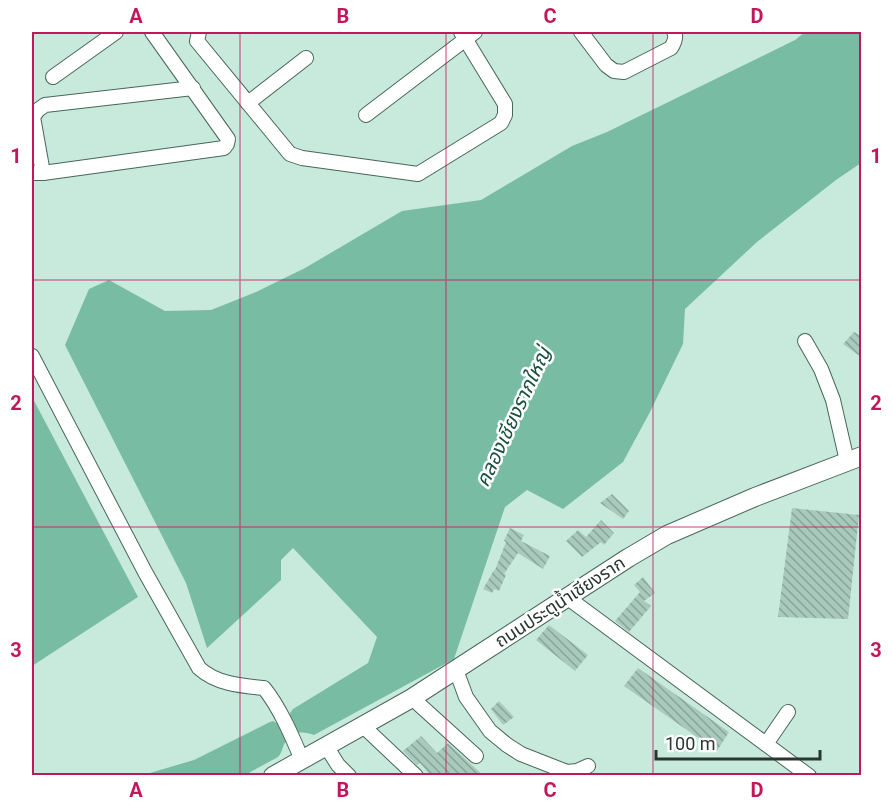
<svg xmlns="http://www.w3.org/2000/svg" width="893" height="807" font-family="Roboto,'Noto Sans Thai',sans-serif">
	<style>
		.water { fill: #79bca4 }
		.building { fill: url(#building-back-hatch) }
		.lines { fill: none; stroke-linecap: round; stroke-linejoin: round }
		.street-casing { stroke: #48665b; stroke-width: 16 }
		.secondary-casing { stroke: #48665b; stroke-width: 20 }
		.street { stroke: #fff; stroke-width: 14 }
		.secondary { stroke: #fff; stroke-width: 18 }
		.grid { fill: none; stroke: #c2185b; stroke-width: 1.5; stroke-opacity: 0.55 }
		.labels { text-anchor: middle; stroke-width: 5; stroke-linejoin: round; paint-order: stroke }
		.street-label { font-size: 18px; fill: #283530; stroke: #fff }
		.water-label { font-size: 20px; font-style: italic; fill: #19503e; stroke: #fff }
		.neatline { fill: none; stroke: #c2185b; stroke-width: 2 }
		.grid-label { font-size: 20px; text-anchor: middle; font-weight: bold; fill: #c2185b }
	</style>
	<defs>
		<pattern id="building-back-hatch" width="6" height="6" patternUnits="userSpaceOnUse" patternTransform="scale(1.5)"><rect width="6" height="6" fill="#a8c9bc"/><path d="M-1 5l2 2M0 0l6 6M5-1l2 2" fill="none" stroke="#89a499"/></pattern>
	</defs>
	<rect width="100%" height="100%" fill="#c8eadd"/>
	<g class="water">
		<path d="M805 32H861V163L836 180 757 242 685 309 683 344 650 412 623 462 563 509 527 490 505 507 454 659 314 735C305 732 294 730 287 740 282 745 283 752 278 757L245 775H143L194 760 270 722 273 721 281 726 291 719 290 713 293 709 368 663 377 637 293 548 281 560V580L207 648 186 583 65 345 89 289 109 280 165 311 211 310 256 292 305 268 402 211 481 200 572 146 607 132 795 40Z"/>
		<path d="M32 397 138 597 32 666Z"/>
	</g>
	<g class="building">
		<path d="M854 332 861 336V357L843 344Z"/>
		<path d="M612 494 629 511 623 519 600 503Z"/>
		<path d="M792 508 859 515 848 619 778 617Z"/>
		<path d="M601 520 614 533 604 545 601 542 582 557 566 541 578 530 586 537Z"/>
		<path d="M510 528 524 535 521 541 550 556 543 569 518 553 504 574 506 575 499 591 494 589 492 593 483 589 494 570H495L506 542 504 541Z"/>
		<path d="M643 577 655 593 644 601 651 606 629 632 615 621 640 592 634 585Z"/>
		<path d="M549 625 588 655 575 671 536 640Z"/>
		<path d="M638 668 729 732 717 751 624 686Z"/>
		<path d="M499 701 514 717 503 725 491 709Z"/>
		<path d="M421 736 437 753 448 743 484 776H431L420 763 417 765 403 751Z"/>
	</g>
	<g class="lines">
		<defs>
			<g id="street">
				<path d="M199 32 197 41 290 154 302 158 418 174 501 123 505 115V104L461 32"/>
				<path d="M581 32 606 65 614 71 624 72 671 48C674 43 677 37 674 32"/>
				<path d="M53 77 116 32"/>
				<path d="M248 103 306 58"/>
				<path d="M366 115 475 32"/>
				<path d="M32 173H43L224 148 227 144 228 139 152 32"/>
				<path d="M43 173 33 117 38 110 45 105 193 88"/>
				<path d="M805 341 821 369 833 400 847 461"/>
				<path d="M32 356 145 572 199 668C216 684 242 686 264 688 280 708 292 736 302 760"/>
				<path d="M568 598 809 776"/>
				<path d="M456 670 466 697 490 731 507 745 521 754 567 772 577 771 588 766"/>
				<path d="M412 698 476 756"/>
				<path d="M363 726 416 776"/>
				<path d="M766 744 788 712"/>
				<path d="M326 746 338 765 349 776"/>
			</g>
			<path id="secondary" d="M273 776 412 698 628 558 667 535 755 497 862 456"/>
		</defs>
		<use href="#street" class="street-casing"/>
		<use href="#secondary" class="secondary-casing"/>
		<use href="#street" class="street"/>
		<use href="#secondary" class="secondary"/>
	</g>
	<path class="grid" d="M240 32V776M446 32V776M653 32V776M32 280H862M32 527H862"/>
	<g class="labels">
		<g class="street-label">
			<text transform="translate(560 602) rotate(-33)" y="6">ถนนประตูน้ำเชียงราก</text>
		</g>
		<g class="water-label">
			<text transform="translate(513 417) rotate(-65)" y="7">คลองเชียงรากใหญ่</text>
		</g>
	</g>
	<rect width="893" height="807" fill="none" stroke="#ffffff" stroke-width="66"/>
	<path d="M656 750v9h164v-9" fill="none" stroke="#283530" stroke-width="3"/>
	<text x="665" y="750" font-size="18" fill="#283530" stroke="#ffffff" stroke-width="4.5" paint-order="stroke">100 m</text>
	<rect x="33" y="33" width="827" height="741" class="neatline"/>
	<g class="grid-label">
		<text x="136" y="23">A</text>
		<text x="343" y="23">B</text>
		<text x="550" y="23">C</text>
		<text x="757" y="23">D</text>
		<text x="16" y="163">1</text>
		<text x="876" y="163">1</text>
		<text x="16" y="410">2</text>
		<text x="876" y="410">2</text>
		<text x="16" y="657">3</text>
		<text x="876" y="657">3</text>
		<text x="136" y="797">A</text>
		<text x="343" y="797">B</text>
		<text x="550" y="797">C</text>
		<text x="757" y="797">D</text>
	</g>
</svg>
